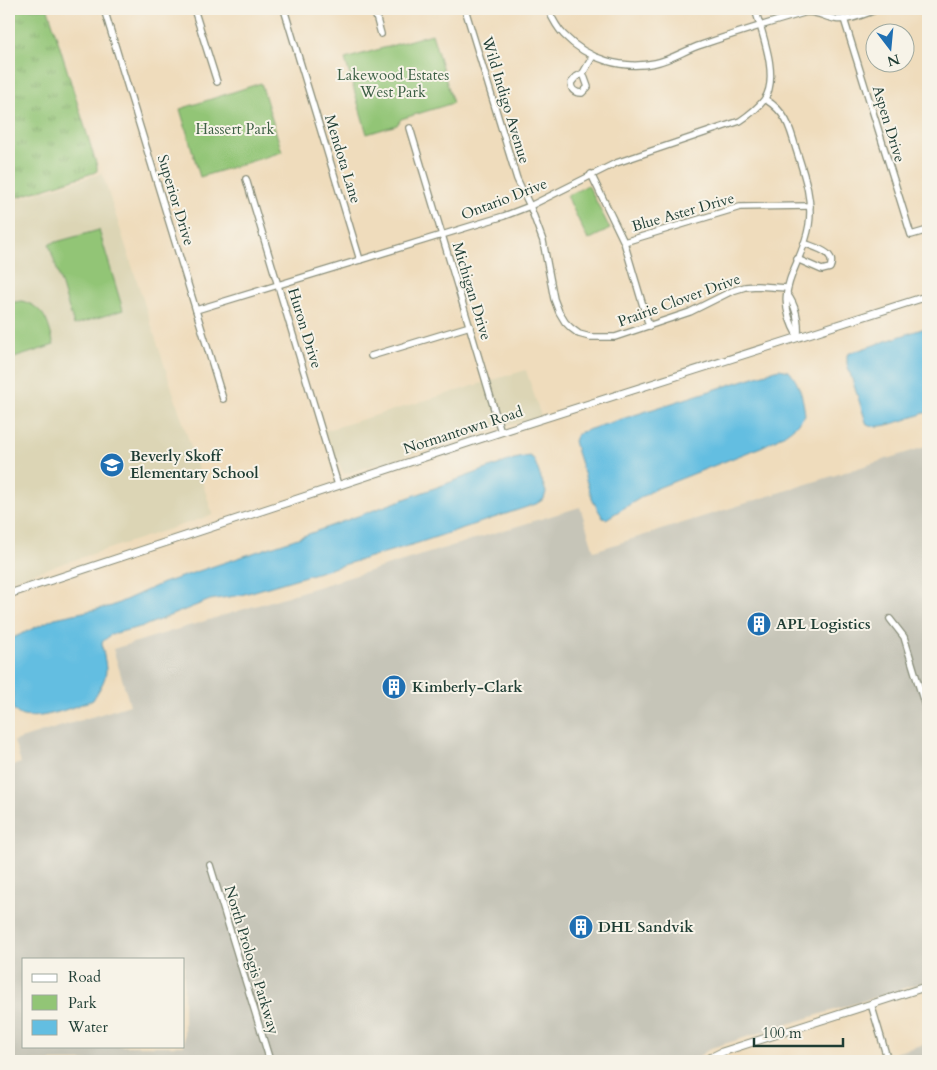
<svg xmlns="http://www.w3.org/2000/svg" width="937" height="1070" font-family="Cardo,serif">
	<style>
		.built { fill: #dcd5b5 }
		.industrial { fill: #c6c5b8; fill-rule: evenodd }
		.grass { fill: url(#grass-tufts); stroke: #588155 }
		.park { fill: #92c576; stroke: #588155 }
		.water { fill: #63bee1; stroke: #417e8a }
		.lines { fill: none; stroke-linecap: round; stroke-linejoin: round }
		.minor-casing { stroke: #878c78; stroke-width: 8 }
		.tertiary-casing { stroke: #878c78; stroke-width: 9 }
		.minor { stroke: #fff; stroke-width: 5.5 }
		.tertiary { stroke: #fff; stroke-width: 7 }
		.labels { text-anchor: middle; stroke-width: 4; stroke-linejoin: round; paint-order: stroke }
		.park-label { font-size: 15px; fill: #3c5f44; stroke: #f7f3e8 }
		.street-label { font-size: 15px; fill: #1f3d34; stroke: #f7f3e8 }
		.poi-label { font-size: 15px; font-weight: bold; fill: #1f3d34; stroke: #f7f3e8; text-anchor: start }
	</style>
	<defs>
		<pattern id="grass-tufts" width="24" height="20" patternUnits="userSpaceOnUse" patternTransform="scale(1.25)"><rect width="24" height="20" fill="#92c576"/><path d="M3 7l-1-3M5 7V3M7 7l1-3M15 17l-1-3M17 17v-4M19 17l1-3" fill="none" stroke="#77a162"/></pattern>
	</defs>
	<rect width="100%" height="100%" fill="#f7f3e8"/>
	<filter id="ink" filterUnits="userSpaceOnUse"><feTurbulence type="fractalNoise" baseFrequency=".02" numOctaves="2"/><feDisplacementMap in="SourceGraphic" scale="10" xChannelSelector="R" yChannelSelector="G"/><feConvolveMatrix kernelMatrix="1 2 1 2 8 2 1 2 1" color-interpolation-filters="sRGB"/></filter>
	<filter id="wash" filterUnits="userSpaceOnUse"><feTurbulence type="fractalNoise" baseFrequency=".0096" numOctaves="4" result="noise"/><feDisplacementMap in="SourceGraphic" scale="20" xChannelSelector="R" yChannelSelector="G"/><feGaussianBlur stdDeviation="1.12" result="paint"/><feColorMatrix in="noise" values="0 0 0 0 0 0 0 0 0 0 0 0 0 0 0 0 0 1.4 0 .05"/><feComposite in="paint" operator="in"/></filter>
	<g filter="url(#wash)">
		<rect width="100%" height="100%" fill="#efdcbc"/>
		<g class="built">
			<path d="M102 173 213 515 9 581V202Z"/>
			<path d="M526 370 541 416 344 474 324 431Z"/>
		</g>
		<g class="industrial">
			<path d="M928 446V981L711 1048 692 1061H12L9 1052V767L21 763 14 741 130 705 113 649 580 507 594 551ZM24 959H184V1046H24Z"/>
			<path d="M928 1043V1061H898L895 1053Z"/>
		</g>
		<path class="grass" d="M9 9H48L97 166V171L93 173 9 200Z"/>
		<g class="park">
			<path d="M432 34 453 103 401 119 397 125 367 134 345 59Z"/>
			<path d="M261 83 282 152 200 177 180 109Z"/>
			<path d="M588 185 610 229 588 240 567 196Z"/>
			<path d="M99 230 123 310 74 325 49 244Z"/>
			<path d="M22 301C46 308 48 323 54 345L11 359H9V303Z"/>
		</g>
		<g class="water">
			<path d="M928 327V412C914 416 880 431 867 425L847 364V355L850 353Z"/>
			<path d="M779 369 789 371C800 384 803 398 805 415 794 430 778 439 761 447L655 489 606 519 603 518 593 501 577 452 574 441 576 436 581 432Z"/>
			<path d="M529 456 534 459 546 492 544 499 536 504 418 543 241 595 210 600 144 626 112 634 102 642C102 651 106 661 106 670 106 681 98 691 93 700 73 707 43 720 23 716 19 715 16 712 13 709V694L9 680V641L11 639 55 618 112 606 163 583 295 539 514 459Z"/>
		</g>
	</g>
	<g filter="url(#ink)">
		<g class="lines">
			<defs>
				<g id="minor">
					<path d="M104 9 223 399"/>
					<path d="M194 9 217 82"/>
					<path d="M284 9 360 260"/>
					<path d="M374 9 381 34"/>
					<path d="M465 9 517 179 530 206 543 241 554 299 559 312 565 322 571 328 579 334 590 337H615L690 312 732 291 745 287 757 286 787 288"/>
					<path d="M548 9C552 18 557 28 564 35 587 59 622 70 655 63 671 60 685 50 701 45 736 33 772 22 807 12 818 12 825 17 835 19 848 22 866 13 879 9"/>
					<path d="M844 19 911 235 928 230"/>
					<path d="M583 73 588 87 582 93C575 93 571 90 571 83L576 77 583 73 593 56"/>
					<path d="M765 99C786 112 790 127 796 149 804 174 813 199 809 225 802 270 769 288 798 337"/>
					<path d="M410 128 501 432"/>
					<path d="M591 174 624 242 649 326"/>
					<path d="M246 179 338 485"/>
					<path d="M624 242 740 207 810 206"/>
					<path d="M797 259 822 270 830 268C837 252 816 248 804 243"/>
					<path d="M787 294C797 307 799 321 798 337"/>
					<path d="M196 310 504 216 530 206 616 163 740 121C749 115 757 109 764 100 780 78 762 33 755 9"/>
					<path d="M371 356 470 326"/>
					<path d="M890 619 904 637 928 716"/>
					<path d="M210 865 270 1061"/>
					<path d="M871 1004 888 1061"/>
				</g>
				<g id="tertiary">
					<path d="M9 594 501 432 928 296"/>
					<path d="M704 1061 722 1052 928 986"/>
				</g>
			</defs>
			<use href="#minor" class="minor-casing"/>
			<use href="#tertiary" class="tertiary-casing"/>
			<use href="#minor" class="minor"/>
			<use href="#tertiary" class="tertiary"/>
		</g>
	</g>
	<defs>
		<symbol id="school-disc" viewBox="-11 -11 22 22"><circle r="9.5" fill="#1f6fb2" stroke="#f7f3e8"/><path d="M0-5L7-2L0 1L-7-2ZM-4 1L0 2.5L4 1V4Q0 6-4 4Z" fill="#fff"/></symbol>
		<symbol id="building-disc" viewBox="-11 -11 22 22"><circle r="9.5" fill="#1f6fb2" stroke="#f7f3e8"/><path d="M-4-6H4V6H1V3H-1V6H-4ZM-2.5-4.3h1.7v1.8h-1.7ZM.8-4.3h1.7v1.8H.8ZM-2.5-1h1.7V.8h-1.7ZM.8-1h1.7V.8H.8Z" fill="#fff"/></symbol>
	</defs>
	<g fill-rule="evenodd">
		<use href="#school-disc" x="98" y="451" width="28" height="28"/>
		<use href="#building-disc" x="745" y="610" width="28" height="28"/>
		<use href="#building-disc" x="380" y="673" width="28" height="28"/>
		<use href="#building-disc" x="567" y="913" width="28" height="28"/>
	</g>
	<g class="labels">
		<g class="park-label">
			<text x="393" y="80">Lakewood Estates<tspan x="393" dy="17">West Park</tspan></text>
			<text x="235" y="134">Hassert Park</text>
		</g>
		<g class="street-label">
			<text transform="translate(506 100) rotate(73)" y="5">Wild Indigo Avenue</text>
			<text transform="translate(889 124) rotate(73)" y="5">Aspen Drive</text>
			<text transform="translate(343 159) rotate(73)" y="5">Mendota Lane</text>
			<text transform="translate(504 199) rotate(-21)" y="5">Ontario Drive</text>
			<text transform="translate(176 200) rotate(73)" y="5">Superior Drive</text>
			<text transform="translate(683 212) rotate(-16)" y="5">Blue Aster Drive</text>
			<text transform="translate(472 291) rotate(73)" y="5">Michigan Drive</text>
			<text transform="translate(679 300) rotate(-20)" y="5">Prairie Clover Drive</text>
			<text transform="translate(305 328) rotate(73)" y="5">Huron Drive</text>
			<text transform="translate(463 430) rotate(-18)" y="5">Normantown Road</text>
			<text transform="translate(252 960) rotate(73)" y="5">North Prologis Parkway</text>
		</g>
		<g class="poi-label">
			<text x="130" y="461">Beverly Skoff<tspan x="130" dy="17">Elementary School</tspan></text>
			<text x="776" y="629">APL Logistics</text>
			<text x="412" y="692">Kimberly-Clark</text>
			<text x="598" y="932">DHL Sandvik</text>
		</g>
	</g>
	<rect width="937" height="1070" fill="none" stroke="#f7f3e8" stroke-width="30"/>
	<rect x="22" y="958" width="162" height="90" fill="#f7f3e8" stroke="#a1aaa0"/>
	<rect x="32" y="974" width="25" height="8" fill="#ffffff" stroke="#a1aaa0"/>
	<text x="68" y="982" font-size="15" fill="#1f3d34">Road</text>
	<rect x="32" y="995" width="25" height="15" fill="#92c576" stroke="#a1aaa0"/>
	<text x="68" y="1008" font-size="15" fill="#1f3d34">Park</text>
	<rect x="32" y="1020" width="25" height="15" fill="#63bee1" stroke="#a1aaa0"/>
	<text x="68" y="1032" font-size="15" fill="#1f3d34">Water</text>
	<g transform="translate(890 48) rotate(164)"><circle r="24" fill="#f7f3e8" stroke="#a1aaa0"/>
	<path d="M0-4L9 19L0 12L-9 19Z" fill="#1f6fb2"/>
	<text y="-8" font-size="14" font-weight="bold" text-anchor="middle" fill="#1f3d34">N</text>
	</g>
	<path d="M754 1038v8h89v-8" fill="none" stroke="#1f3d34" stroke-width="2.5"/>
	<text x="762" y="1038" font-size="15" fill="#1f3d34" stroke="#f7f3e8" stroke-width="4" paint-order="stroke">100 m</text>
</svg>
